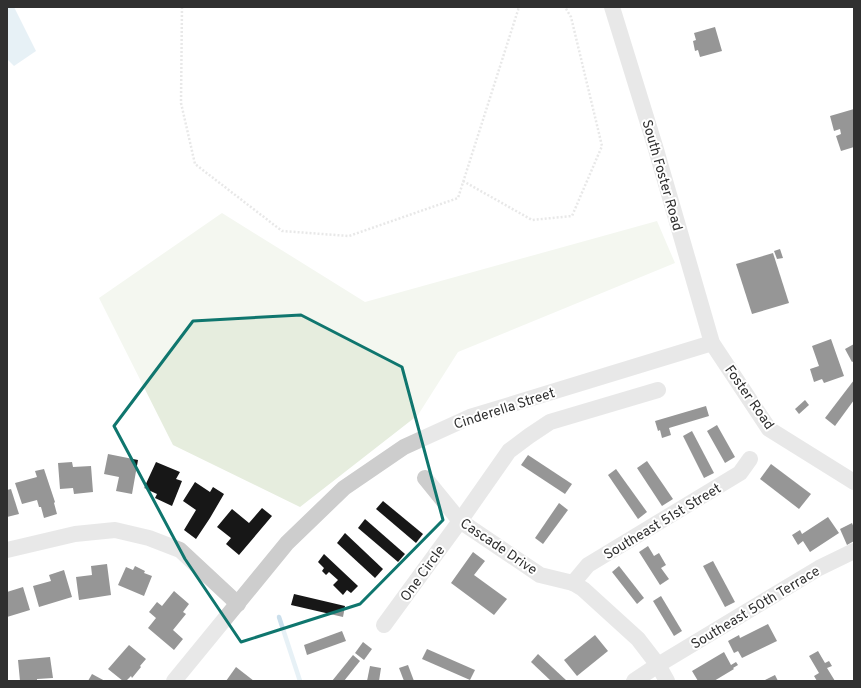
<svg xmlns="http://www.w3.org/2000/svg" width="861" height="688" font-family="Overpass,sans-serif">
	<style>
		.green { fill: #e6edde }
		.water { fill: #cbdfec }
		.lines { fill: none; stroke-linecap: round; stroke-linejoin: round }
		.stream { stroke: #cbdfec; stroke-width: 4.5 }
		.building { fill: #171717 }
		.path { stroke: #cdcdcd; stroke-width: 2.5; stroke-dasharray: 2 2; stroke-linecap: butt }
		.street { stroke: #cdcdcd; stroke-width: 16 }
		.marked { fill: none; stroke: #0f766e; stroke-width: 3; stroke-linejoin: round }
		.labels { text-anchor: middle; stroke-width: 4; stroke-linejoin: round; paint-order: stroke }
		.street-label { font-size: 14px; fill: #303030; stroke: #fff }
	</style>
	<rect width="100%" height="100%" fill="#fff"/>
	<path class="green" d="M222 213 365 302 657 221 675 263 458 352 418 415 300 507 173 445 99 298Z"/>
	<path class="water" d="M7 7H14L36 51 14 66 7 59Z"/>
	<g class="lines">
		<path class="stream" d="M279 617 300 681"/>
	</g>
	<g class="building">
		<path d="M715 27 722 51 700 57 698 50 695 51 693 41 696 40 694 33Z"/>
		<path d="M854 109V147L841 151 836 136 841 134 840 129 834 131 830 116Z"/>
		<path d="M780 249 783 258 777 259 774 251Z"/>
		<path d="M773 253 789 303 752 314 736 264Z"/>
		<path d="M831 339 844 376 824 383 822 379 814 382 810 369 819 366 812 346Z"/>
		<path d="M854 344V361L852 362 845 349Z"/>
		<path d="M854 380V400L835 426 825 418Z"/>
		<path d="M805 400 809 405 799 414 795 409Z"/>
		<path d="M706 406 709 416 669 428 671 435 662 438 660 430 658 431 655 421Z"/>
		<path d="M717 425 735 457 725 463 707 431Z"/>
		<path d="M692 431 714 473 704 478 683 436Z"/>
		<path d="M108 454 138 460 132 494 116 491 119 477 104 474Z"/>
		<path d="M528 455 572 484 565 494 521 465Z"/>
		<path d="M647 461 673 499 662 506 637 468Z"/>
		<path d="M72 462 73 467 91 466 93 492 74 494 73 488 60 489 58 463Z"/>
		<path d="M156 462 180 472 176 479 182 481 172 506 155 498 157 494 144 488Z"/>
		<path d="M771 464 811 494 799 509 760 479Z"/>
		<path d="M44 469 55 502 54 503 57 514 44 518 41 507H39L37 500 22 504 15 483 37 477 35 471Z"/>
		<path d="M616 469 647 512 638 519 608 475Z"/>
		<path d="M195 482 210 492 213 487 224 494 210 518 196 539 184 530 196 510 183 501Z"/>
		<path d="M11 489 19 514 7 517V490Z"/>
		<path d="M383 501 423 534 416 543 376 509Z"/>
		<path d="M559 503 568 510 543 544 535 538Z"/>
		<path d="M262 508 272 516 239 555 226 544 231 538 217 527 232 509 249 523Z"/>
		<path d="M828 517 839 533 810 552 803 541 798 545 792 535 800 530 802 534Z"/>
		<path d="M365 519 405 554 398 562 358 528Z"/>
		<path d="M852 523 854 528V541L847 545 840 529Z"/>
		<path d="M345 533 383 569 375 578 337 543Z"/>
		<path d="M648 546 654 556 659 553 666 565 661 568 669 579 660 585 639 552Z"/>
		<path d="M473 552 485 561 474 575 507 599 494 615 451 583Z"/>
		<path d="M324 554 358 586 351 593 347 590 343 595 333 585 338 580 329 572 326 575 322 571 324 568 318 562Z"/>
		<path d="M713 561 735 602 725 607 703 566Z"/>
		<path d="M107 564 111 595 79 600 76 577 92 575 91 566Z"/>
		<path d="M135 566 145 571 144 573 152 576 144 596 118 585 126 567 133 570Z"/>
		<path d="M619 566 644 598 637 604 612 572Z"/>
		<path d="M64 570 72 597 39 607 33 586 51 581 49 575Z"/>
		<path d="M23 587 30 610 7 617V592Z"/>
		<path d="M174 591 189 604 183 612 186 614 173 630 183 639 174 650 148 628 156 618 149 612 157 602 162 606Z"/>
		<path d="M294 594 345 606 343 617 291 605Z"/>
		<path d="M661 596 682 631 674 636 653 601Z"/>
		<path d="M768 624 777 641 742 658 738 651 734 653 728 641 739 635 740 638Z"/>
		<path d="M342 631 346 641 307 655 304 645Z"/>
		<path d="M595 635 608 651 577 676 564 660Z"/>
		<path d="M363 642 372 649 364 660 355 653Z"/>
		<path d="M129 645 146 659 140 666 141 667 132 678 131 676 126 681H123L108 669Z"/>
		<path d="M427 649 475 670 470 680 422 659Z"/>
		<path d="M818 651 825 663 829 661 832 666 827 668 835 681H817L814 676 819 673 809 656Z"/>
		<path d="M724 652 731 665 736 662 738 665 733 668 734 669 714 681H698L692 671Z"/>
		<path d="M538 654 567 681H551L531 662Z"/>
		<path d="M353 655 360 661 344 681H332Z"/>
		<path d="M50 657 53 678 37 679V681H20L18 660Z"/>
		<path d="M408 665 414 681H404L399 668Z"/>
		<path d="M370 666 381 668 379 681H367Z"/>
		<path d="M236 667 254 681H226Z"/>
		<path d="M92 674 105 681H88Z"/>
		<path d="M775 675 778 681H766L765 680Z"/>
	</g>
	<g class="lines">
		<g class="path">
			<path d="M182 7 181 103 195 164 282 231 349 236 458 198 519 7"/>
			<path d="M463 181 532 220 572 216 602 146 571 17 565 7"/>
		</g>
		<g class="street">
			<path d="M612 7 655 146 712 343 769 429 854 482"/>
			<path d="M425 478 460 521 540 575 573 583 583 589 638 639 658 665 667 681"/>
			<path d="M7 550 75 534 115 530 149 538 180 550 238 604"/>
			<path d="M573 583 588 565 740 473 750 459"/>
			<path d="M384 625 460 521 509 451 529 436 550 422 658 390"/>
			<path d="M174 681 287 543 344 488 404 447 470 417 712 343"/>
			<path d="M634 681 658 665 819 568 854 551"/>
		</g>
	</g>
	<path d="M0 0H861V688H0ZM301 315 402 367 443 520 360 604 241 642 185 559 114 426 193 321Z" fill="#fff" fill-opacity=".55" fill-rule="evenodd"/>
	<path class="marked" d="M301 315 402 367 443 520 360 604 241 642 185 559 114 426 193 321Z"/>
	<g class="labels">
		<g class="street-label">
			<text transform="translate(663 175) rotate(74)" y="5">South Foster Road</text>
			<text transform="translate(750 397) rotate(55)" y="5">Foster Road</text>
			<text transform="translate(504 408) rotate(-18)" y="5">Cinderella Street</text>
			<text transform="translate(662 521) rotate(-31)" y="5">Southeast 51st Street</text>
			<text transform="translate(499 546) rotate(34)" y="5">Cascade Drive</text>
			<text transform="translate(422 573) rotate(-54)" y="5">One Circle</text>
			<text transform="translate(755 607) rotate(-31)" y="5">Southeast 50th Terrace</text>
		</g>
	</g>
	<rect width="861" height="688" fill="none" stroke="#303030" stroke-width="16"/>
</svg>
